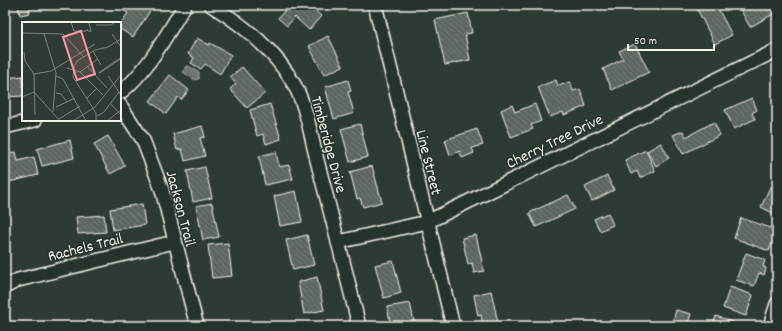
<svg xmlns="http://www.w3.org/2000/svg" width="782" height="331" font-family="Dekko,sans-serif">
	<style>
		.water { fill: url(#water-ripples); stroke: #a4a8a0 }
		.building { fill: url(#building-back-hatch); stroke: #f4f1e8 }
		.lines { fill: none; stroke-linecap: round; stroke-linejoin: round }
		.minor-casing { stroke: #f4f1e8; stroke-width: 16 }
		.minor { stroke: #26332d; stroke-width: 13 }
		.labels { text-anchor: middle; stroke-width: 3; stroke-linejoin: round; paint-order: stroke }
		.street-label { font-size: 16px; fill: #f4f1e8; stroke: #26332d }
		.inset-river { fill: none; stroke: #6f7770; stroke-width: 2 }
		.inset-road { fill: none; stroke: #7d847c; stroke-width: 1 }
		.view { fill: #ff9aa2; fill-opacity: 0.15; stroke: #ff9aa2; stroke-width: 2 }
		.inset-edge { fill: none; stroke: #f4f1e8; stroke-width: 2 }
	</style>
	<defs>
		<pattern id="water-ripples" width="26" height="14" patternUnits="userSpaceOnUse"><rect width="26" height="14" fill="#6f7770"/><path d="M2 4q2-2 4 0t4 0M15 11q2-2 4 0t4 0" fill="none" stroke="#5c605b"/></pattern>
		<pattern id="building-back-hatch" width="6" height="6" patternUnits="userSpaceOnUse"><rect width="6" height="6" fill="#5c655e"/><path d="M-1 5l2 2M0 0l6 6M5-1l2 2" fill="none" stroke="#747c75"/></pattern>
	</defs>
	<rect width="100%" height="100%" fill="#2e3b34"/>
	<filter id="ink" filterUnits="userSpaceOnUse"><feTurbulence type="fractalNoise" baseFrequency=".025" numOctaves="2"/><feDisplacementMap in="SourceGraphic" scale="8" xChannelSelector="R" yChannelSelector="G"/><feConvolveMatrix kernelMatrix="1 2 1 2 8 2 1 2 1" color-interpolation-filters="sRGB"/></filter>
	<g filter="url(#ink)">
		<path class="water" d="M186 66H188L199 72V79L195 80 183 72Z"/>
		<g class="building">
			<path d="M6 5H29L30 13 20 15 18 6 6 8Z"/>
			<path d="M123 5 136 7 137 5H154L133 37 120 29V25L128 13 121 9Z"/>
			<path d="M290 5H309L321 16 309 30 295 17 287 26 278 18Z"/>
			<path d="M705 5H716L732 35 715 44 697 9Z"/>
			<path d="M738 5H774L777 12 750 27Z"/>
			<path d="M468 13 472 33 465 34 470 60 445 65 435 20Z"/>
			<path d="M328 36 343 66 324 75 309 46Z"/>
			<path d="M197 38 209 45 210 43 231 55 220 74 205 64 201 69 191 63 194 58 188 54Z"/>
			<path d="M635 44 649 72 612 90 603 69 623 59 619 51Z"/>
			<path d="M242 67 265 93 247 108 230 89 236 84 230 77Z"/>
			<path d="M170 75 189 90 181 100 178 97 166 114 150 101Z"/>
			<path d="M23 76V96L5 97V78Z"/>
			<path d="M348 80 351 91 348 92 354 113 334 119 325 87Z"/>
			<path d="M556 80 558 86 570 82 573 91 580 89 586 106 564 115 563 112 550 117 538 87Z"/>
			<path d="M752 98 757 110 752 113 755 119 734 129 725 110Z"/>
			<path d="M270 104 281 139 266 144 263 134 257 136 250 110Z"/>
			<path d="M535 104 541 121 531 125 533 129 511 137 501 110 512 105 515 112Z"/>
			<path d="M714 122 720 135 683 154 673 135 683 131 686 137Z"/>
			<path d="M360 124 368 157 350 162 341 129Z"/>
			<path d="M202 126 205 137 200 138 205 156 185 161 182 149 177 150 173 134Z"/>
			<path d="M477 129 483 145 472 148 474 153 462 158 460 151 450 155 445 140Z"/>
			<path d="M108 136 125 166 110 174 94 144Z"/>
			<path d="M70 140 74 158 42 166 37 149Z"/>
			<path d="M661 143 669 158 656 166 647 151Z"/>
			<path d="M646 150 655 171 640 178 637 171 631 174 625 160Z"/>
			<path d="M16 152 18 161 34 157 38 175 5 183V154Z"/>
			<path d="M276 152 279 167 289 165 293 179 265 185 259 156Z"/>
			<path d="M372 166 382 202 363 207 360 198 357 199 350 172Z"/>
			<path d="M205 167 212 198 193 202 187 171Z"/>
			<path d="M607 176 614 190 592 201 585 187Z"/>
			<path d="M770 187 777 191V215L761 207Z"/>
			<path d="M296 191 302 222 280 226 274 196Z"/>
			<path d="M568 195 575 209 536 227 529 213Z"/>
			<path d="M212 203 219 237 203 240 196 206Z"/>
			<path d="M142 204 145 225 113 230 110 209Z"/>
			<path d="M608 213 613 225 600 231 594 219Z"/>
			<path d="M104 215 106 232 78 234 76 217Z"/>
			<path d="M741 218 777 230 769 251 734 238Z"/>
			<path d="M307 235 314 265 293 270 286 240Z"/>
			<path d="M476 235 484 271 474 273 472 263 468 264 462 238Z"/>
			<path d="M228 243 232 276 212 278 208 245Z"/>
			<path d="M746 253 765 260 763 267 766 268 764 275 759 273 754 286 736 280Z"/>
			<path d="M393 261 401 293 384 298 375 265Z"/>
			<path d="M317 277 324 310 304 314 298 282Z"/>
			<path d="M730 287 753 295 746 316 723 308Z"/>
			<path d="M491 291 498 323 483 326 481 315 478 316 474 295Z"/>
			<path d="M410 303 415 326H391L387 307Z"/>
			<path d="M676 310 691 314 687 326H672Z"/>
			<path d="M716 316 738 324 737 326H713Z"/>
		</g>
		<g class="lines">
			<defs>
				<g id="minor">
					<path d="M211 5C245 26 276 51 295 86 308 111 311 138 318 164 332 218 346 272 359 326"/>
					<path d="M375 5 453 326"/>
					<path d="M120 93C148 71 166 35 185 5"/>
					<path d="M120 105 143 140 162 190 197 326"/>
					<path d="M5 127 35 120"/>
					<path d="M338 242 427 222 777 50"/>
					<path d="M5 287 18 280 174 242"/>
					<path d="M770 326 777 304"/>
				</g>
			</defs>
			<use href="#minor" class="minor-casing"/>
			<use href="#minor" class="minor"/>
		</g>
	</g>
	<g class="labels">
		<g class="street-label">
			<text transform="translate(554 140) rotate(-26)" y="6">Cherry Tree Drive</text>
			<text transform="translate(330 144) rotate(75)" y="6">Timberidge Drive</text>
			<text transform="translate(430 162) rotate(76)" y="6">Line Street</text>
			<text transform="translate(182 208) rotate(75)" y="6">Jackson Trail</text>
			<text transform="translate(85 246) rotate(-14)" y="6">Rachels Trail</text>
		</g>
	</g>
	<g transform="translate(22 22)">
		<rect width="99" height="99" fill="#2e3b34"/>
		<path class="inset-river" d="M77 51 99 36"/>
		<path class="inset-road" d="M49 0 52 9H64L66 7M74 3H89L93 0M65 8 69 10 67 0M0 11 41 12 62 35M22 12 34 51 31 90M90 12 99 25M71 29 79 43M2 30 3 39 12 52 13 93M65 44 85 66M45 46 58 50 81 73M58 50 76 37M12 52 29 49 73 22M34 54 41 57 64 99M86 54 99 73M13 71 38 99M34 71 39 72 45 80M0 75 12 70M65 76 74 67M88 81 99 93M34 85 53 76M75 94 82 90 97 70M37 97 58 84M6 99H26M51 99 73 85 99 53M74 99V91L51 55 52 45 55 39 73 28 86 25 99 17M85 99 99 88"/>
		<path class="view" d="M59 9 73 52 55 58 41 15Z"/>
		<rect width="99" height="99" class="inset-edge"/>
	</g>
	<rect width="782" height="331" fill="none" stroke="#26332d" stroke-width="20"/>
	<rect x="10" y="10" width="762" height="311" fill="none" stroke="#f4f1e8" stroke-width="1.5" filter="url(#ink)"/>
	<path d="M628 44v6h86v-6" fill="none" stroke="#f4f1e8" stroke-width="2"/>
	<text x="634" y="44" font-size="12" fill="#f4f1e8" stroke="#26332d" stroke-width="3" paint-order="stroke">50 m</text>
</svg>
